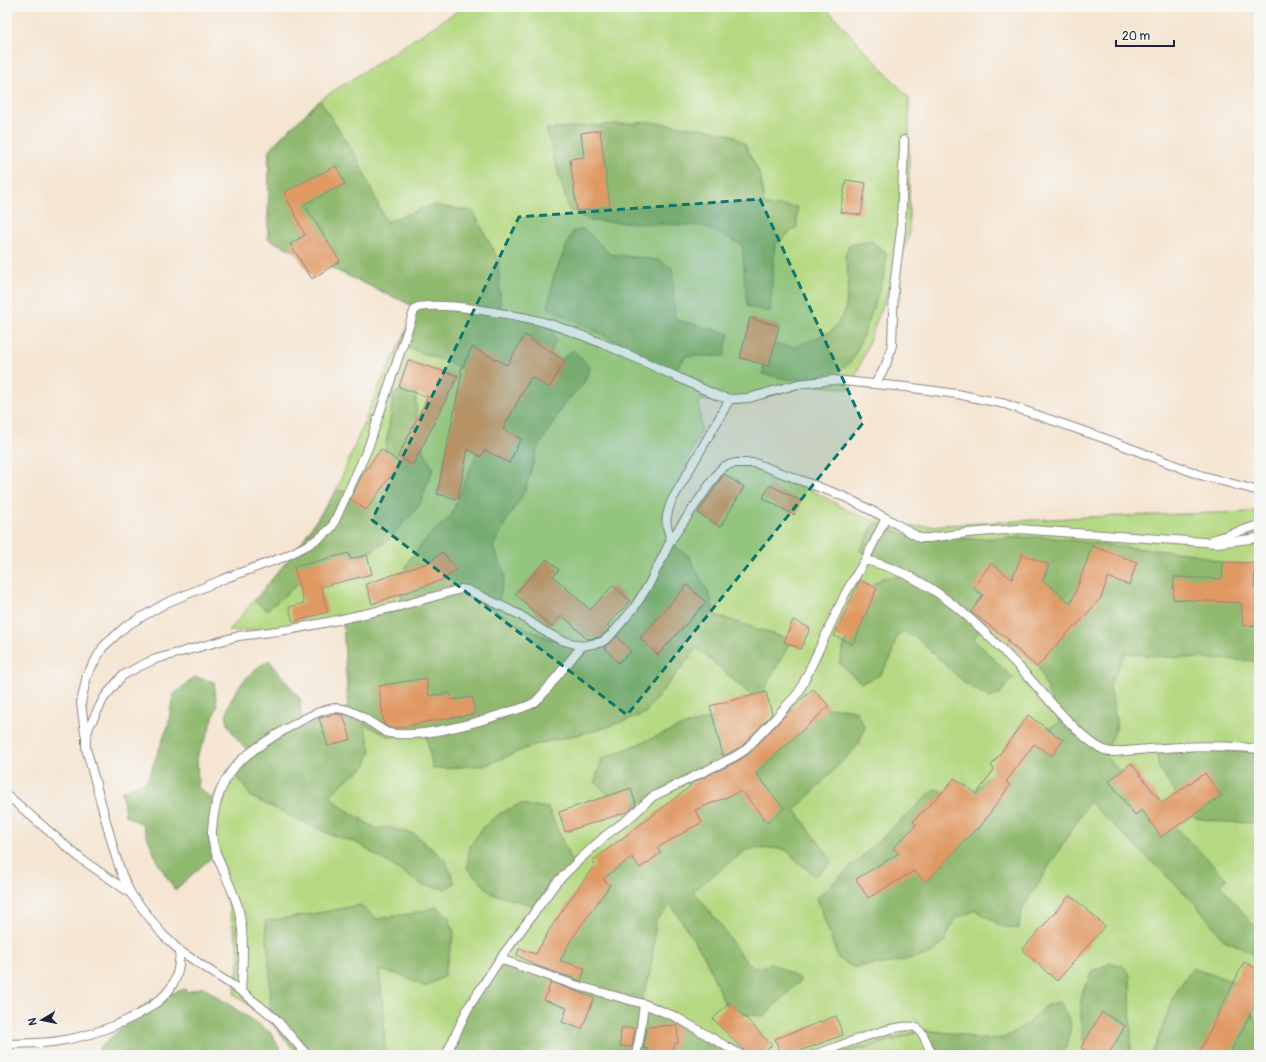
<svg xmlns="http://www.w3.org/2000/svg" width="1266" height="1062" font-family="Pangolin,sans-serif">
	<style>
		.green { fill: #b5d982; stroke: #6c7e5e }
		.forest { fill: #90b970; stroke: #596e56 }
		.building { fill: #e09964 }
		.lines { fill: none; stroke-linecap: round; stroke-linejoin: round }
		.service-casing { stroke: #8c8486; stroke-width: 10 }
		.service { stroke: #fff; stroke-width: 8 }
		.marked { fill: #0f766e; fill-opacity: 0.2; stroke: #0f766e; stroke-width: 3; stroke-dasharray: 8 5; stroke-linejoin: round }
	</style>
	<rect width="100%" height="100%" fill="#f6f6f2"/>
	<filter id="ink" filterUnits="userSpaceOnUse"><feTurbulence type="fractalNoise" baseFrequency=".025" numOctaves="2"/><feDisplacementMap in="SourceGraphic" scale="8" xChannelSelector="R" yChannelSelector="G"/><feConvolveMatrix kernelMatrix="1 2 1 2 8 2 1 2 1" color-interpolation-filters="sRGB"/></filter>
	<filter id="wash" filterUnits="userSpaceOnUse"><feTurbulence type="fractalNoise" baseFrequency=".012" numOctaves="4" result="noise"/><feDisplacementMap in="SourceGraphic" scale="16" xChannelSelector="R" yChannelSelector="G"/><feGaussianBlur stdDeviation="0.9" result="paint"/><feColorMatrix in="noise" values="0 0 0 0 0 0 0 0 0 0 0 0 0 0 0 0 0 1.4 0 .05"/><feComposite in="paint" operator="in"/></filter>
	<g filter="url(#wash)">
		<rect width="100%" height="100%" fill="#f5e5d2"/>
		<g class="green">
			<path d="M464 7H825L909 98V236L851 389 809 385 738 404 699 400 701 431 680 478 667 523 668 541 719 471 729 466 759 467 792 479 853 513 874 521 877 512 908 527 1086 517 1249 512 1259 510V1055H932L923 1030 865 1047 829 1055H734L465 1004 441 1055H298L270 1021 234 994 240 957 228 903 213 856 212 799 231 768 349 708 580 647 545 637 519 625 496 611 457 597 315 628 229 631 297 549 336 491 380 384 418 308 268 239 269 149 320 100Z"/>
			<path d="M923 1031 931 1055H833L865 1048Z"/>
		</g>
		<g class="forest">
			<path d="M320 100 358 160 386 222 433 205 473 211 498 259 501 314 550 321 556 339 543 374 573 350 590 367 584 383 564 404 537 450 525 491 505 523 493 547 505 575 496 611 519 625 545 637 581 647 606 642 640 606 668 541 689 556 709 594 715 615 791 640 758 701 697 648 644 714 598 730 537 744 486 765 433 769 426 734 390 737 364 724 371 750 365 767 346 780 330 796 343 808 377 829 387 827 414 834 445 860 455 883 445 889 423 885 357 843 329 834 251 797 231 768 249 752C242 744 232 735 228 724 222 707 239 685 251 673 256 668 263 664 269 660L300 699 301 718 348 708 343 623 403 609 400 583 410 558 428 537 451 516 479 447 471 373 448 362 400 345 418 308 268 239 269 149Z"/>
			<path d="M649 122 706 129 732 135 745 144 761 177 764 205 797 207V227L775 244 770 312 747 306 742 245 703 226 591 221 569 210 546 129Z"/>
			<path d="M584 229 610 254 658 260 672 268 675 319 729 334 724 356H686L672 375 612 339 548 308 553 278 573 231Z"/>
			<path d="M871 241 886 252 885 273 868 323 853 359 842 370 806 379H786L763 374 765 343 795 347 832 331 845 312 849 280 845 256 849 245Z"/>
			<path d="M415 385 418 439 433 469 419 506 386 542 336 572 304 579 267 610 254 601 297 549 336 491 360 492 383 464 394 393Z"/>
			<path d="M875 522 908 535 958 539 1046 537 1124 547 1196 554 1246 571 1259 608V659L1254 661 1166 657 1125 653 1110 685 1117 727 1104 755 1227 879 1220 885 1251 923 1259 928V957L1241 947 1224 940 1195 903 1089 802 1021 911 1019 929 1001 926 976 910 954 919 945 941 931 954 891 963 853 967 838 958 817 898 935 789 966 798 1035 733 1060 723 1037 663 999 604 973 639 1013 678 999 694 990 698 966 684 918 639 902 631 896 639 891 658 880 675 861 683 839 663 859 596 882 578 906 576 860 551Z"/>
			<path d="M195 677 214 682 217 706 207 736 197 756 198 787 212 799 213 856 175 890 158 863 142 824 125 815 122 791 147 781 168 726 173 695Z"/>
			<path d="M843 708 855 710 865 728 858 745 795 810 827 854 831 863 816 876 804 867 786 850 771 848 746 850 693 891 721 925 738 952 753 968 762 967 772 963 801 980 764 1016 729 1014 705 957 671 905 656 920 653 950 649 978 640 1005 672 1017 734 1055H441L465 1004 497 959 546 977 543 961 582 896 726 780 810 709Z"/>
			<path d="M724 715 744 744 684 776 626 811 595 782 602 759 682 726Z"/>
			<path d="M1157 749 1254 751 1259 754V823L1222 822 1195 818 1181 801 1158 767Z"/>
			<path d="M520 804 548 808 574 867 535 906 492 894 467 868 470 846 483 827 499 814Z"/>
			<path d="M360 905 377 919 414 913 437 907 448 916 454 933 444 976 426 987 400 975 379 970 384 1014 385 1053 383 1055H298L270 1021C271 987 269 954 265 921L313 914Z"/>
			<path d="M1110 963 1122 965 1130 975 1131 1055H1086L1081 1026V994L1093 971Z"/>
			<path d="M1192 968 1238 983 1245 994 1257 1025 1259 1032V1055H1150L1156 1045 1175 994Z"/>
			<path d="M203 987 271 1033 283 1055H93L150 1000 185 989 188 992Z"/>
			<path d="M1060 1002 1071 1023 1067 1047 1061 1055H932L924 1030 959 1034 980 1039 1004 1038 1026 1025 1045 1006Z"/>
		</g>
		<g id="blocks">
			<g class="building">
				<path d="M600 130 610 207 577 211 570 159 584 157 581 133Z"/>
				<path d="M336 166 345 184 304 204 340 261 312 279 290 244 305 235 284 192Z"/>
				<path d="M846 180 866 183 861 215 840 212Z"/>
				<path d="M750 318 779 326 769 366 740 358Z"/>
				<path d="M525 335 565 361 549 388 531 377 503 429 521 439 509 463 485 450 481 457 468 449 458 499 437 494 462 373 460 372 472 347 507 365Z"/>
				<path d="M408 360 458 376 413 465 398 457 428 397 399 387Z"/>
				<path d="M381 449 400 463 366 510 351 499 362 475Z"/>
				<path d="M724 474 744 487 720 527 698 513Z"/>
				<path d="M770 485 801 501 794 515 763 498Z"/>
				<path d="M1092 546 1137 562 1129 585 1108 577 1101 598 1076 626 1075 625 1037 667 1007 641 1009 640 971 612 983 595 973 588 991 563 1012 579 1022 554 1049 565 1043 580 1071 604Z"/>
				<path d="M442 552 457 569 445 579 372 604 366 584 430 562Z"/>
				<path d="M349 553 350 559 367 555 372 574 321 587 328 612 293 622 289 607 304 603 294 567Z"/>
				<path d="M547 559 559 570 553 576 590 610 613 585 630 601 607 625 610 628 600 637 587 639 562 615 551 627 515 594Z"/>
				<path d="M1223 562 1255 563 1254 588H1259V625L1243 626 1241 603 1173 599 1174 577 1222 579Z"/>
				<path d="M860 580 877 588 853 644 834 636Z"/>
				<path d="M687 585 706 602 658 655 640 638Z"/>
				<path d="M793 620 810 628 801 649 784 642Z"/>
				<path d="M617 636 631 652 618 663 604 647Z"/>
				<path d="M426 678 429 696 450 693 451 700 472 697 475 714 431 721 398 728H390L384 725 379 686Z"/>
				<path d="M813 689 829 706 756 773 784 809 767 823 742 791 695 810 702 822 657 848 661 853 640 868 632 857 603 879 610 885 571 940 560 961 585 968 581 981 537 966 517 955 519 949 536 954 551 927 595 864 592 861 691 786 690 784 736 762 748 755 791 709Z"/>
				<path d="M766 692 772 714 742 746 723 756 710 706Z"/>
				<path d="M335 714 343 715 351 739 328 746 319 718Z"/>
				<path d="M1028 715 1063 740 1052 756 1034 744 1006 782 1010 785 978 830 976 829 926 882 914 871 868 898 856 879 899 853 893 848 916 825 913 821 946 789 954 778 977 794 994 769 991 766Z"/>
				<path d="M1131 763 1162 803 1205 773 1221 796 1161 837 1142 810 1135 815 1109 781Z"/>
				<path d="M631 788 636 805 627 812 565 832 559 812Z"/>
				<path d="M1070 895 1105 926 1057 981 1022 950Z"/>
				<path d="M1244 962 1259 970V997L1229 1055H1198Z"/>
				<path d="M551 982 594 998 582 1029 562 1022 567 1008 544 1000Z"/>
				<path d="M730 1002 772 1045 761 1055H748L713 1019Z"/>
				<path d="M1102 1012 1125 1026 1108 1055H1093L1081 1048Z"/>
				<path d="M836 1016 843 1035 789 1055H781L775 1039Z"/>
				<path d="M677 1025 678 1043H675L671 1055H646L648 1049 643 1048 647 1027Z"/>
				<path d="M621 1028H635L632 1047 620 1046Z"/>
			</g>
		</g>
	</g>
	<g filter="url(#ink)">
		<use href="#blocks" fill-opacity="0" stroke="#8c8486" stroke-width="1"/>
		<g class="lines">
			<defs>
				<g id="service">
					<path d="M875 384 886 365 892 345 894 286 901 230 904 140"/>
					<path d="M671 540C665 522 665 520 671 502L730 399"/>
					<path d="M1212 540 1259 525"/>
					<path d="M865 560C893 567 915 577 939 594 969 615 995 642 1020 668 1038 686 1088 752 1113 752 1162 748 1210 743 1259 749"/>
					<path d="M85 733 81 703 87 675 103 647 126 626 166 603 226 578 284 557 308 545 322 536 332 527 368 448 414 311 418 307C439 304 461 307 482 310 505 314 528 317 550 324 608 343 663 371 718 396L730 399 749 398 798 384 833 380 905 387 957 394 1005 404 1109 440 1200 475 1259 491"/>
					<path d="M7 795 81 859 129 892"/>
					<path d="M500 959 575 985 644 1004 676 1017 741 1055"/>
					<path d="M241 991C243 965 245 937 239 911 234 887 210 852 212 830 213 813 217 796 225 781 228 776 232 770 236 765 251 749 313 709 335 708 347 708 360 715 370 722 376 725 382 731 389 733 419 739 476 723 505 713 515 710 526 708 535 702 542 696 548 688 554 680 563 669 573 657 582 646"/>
					<path d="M7 1044C24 1043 42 1044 59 1041 92 1036 156 1015 173 984 179 974 179 962 180 951"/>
					<path d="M307 1055 276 1019 241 991 180 951 163 935 131 894 122 875 115 854 86 748V738L89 727 104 698 122 676 138 667 156 659 239 636 293 629 333 621 400 606 461 589 467 590 483 597 520 615 542 630 561 640 582 646 602 642 610 636 634 608 649 584 671 540 719 471 725 466 735 463H755L845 497 886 518 920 538H929L967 533 1018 529 1217 543 1259 538"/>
					<path d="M446 1055 468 1008 500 959 556 883 578 861 605 836 633 815 652 797 734 757 745 750 772 722 799 692 845 594 865 560 886 518"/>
					<path d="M636 1055 640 1035 644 1004"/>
					<path d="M813 1055C832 1050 901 1019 917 1028 925 1034 928 1047 932 1055"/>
				</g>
			</defs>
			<use href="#service" class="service-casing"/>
			<use href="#service" class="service"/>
		</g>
	</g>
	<path class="marked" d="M760 199 863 423 627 715 372 520 519 217Z"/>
	<rect width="1266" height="1062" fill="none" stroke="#f6f6f2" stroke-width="24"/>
	<g transform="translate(42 1020) rotate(260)" stroke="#f6f6f2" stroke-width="3" paint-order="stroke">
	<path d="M0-3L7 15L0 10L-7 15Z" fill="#22223b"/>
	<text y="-6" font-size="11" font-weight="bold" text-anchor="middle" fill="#22223b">N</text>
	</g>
	<path d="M1116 40v6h58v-6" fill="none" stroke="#22223b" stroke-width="2"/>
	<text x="1122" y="40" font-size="12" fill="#22223b" stroke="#f6f6f2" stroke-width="3" paint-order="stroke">20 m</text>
</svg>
